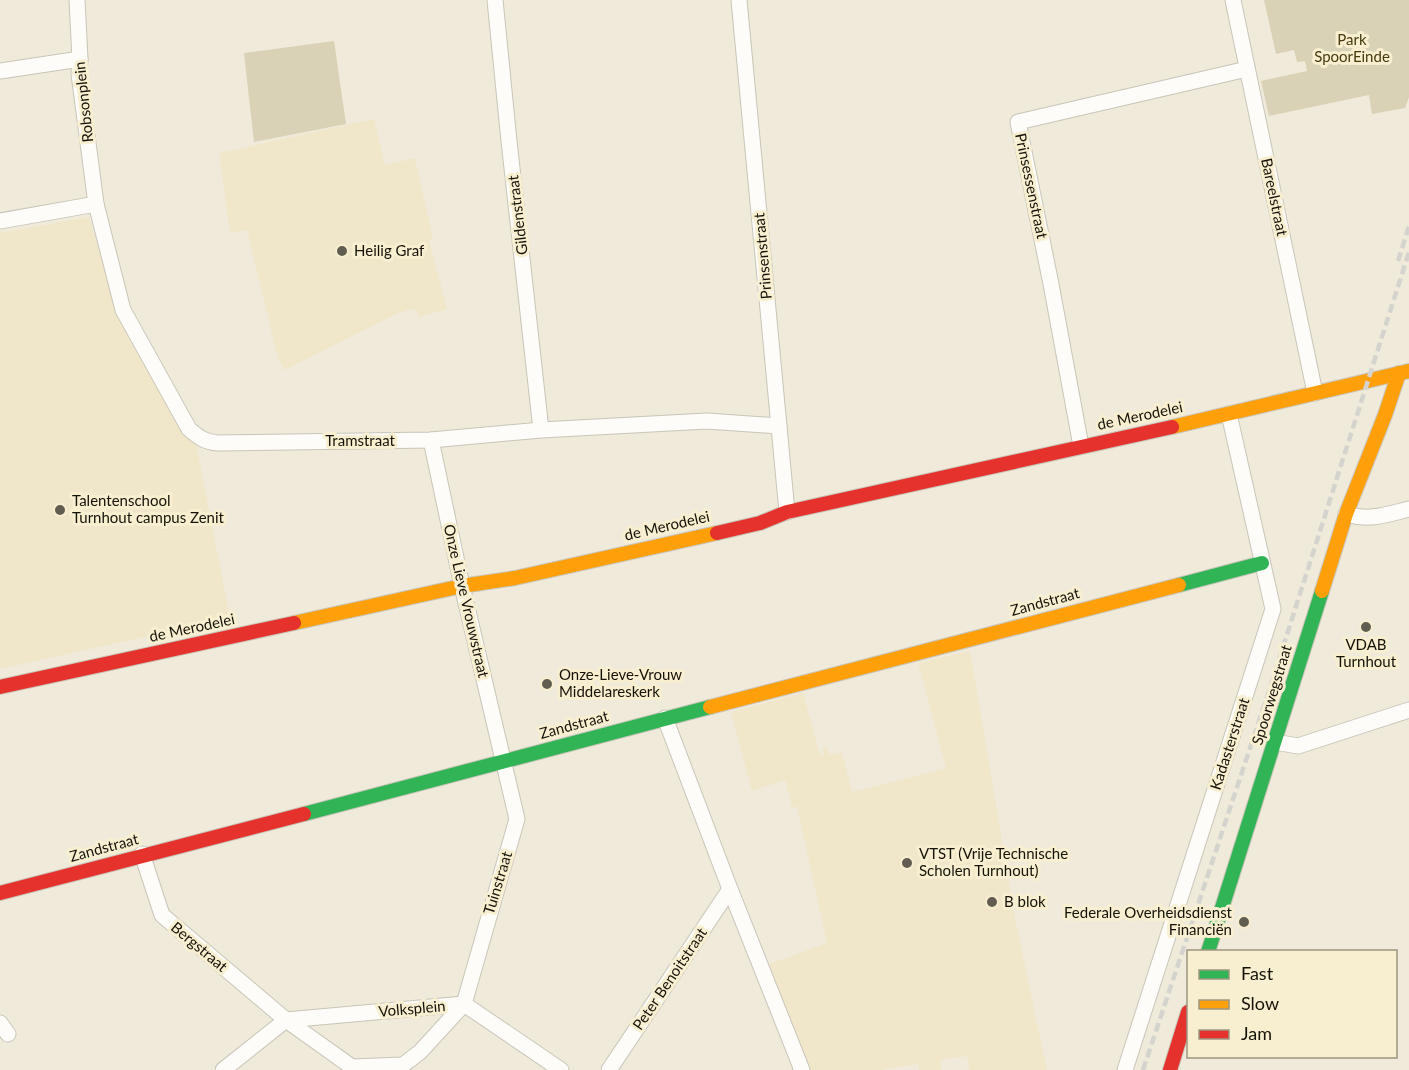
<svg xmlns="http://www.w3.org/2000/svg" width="1409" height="1070" font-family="Lato,sans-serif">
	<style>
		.built { fill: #f0e7cb }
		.green { fill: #dad2b6 }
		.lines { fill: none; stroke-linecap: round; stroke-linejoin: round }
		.street-casing { stroke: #c9c5b8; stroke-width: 17 }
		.fast-casing { stroke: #c9c5b8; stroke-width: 16 }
		.slow-casing { stroke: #c9c5b8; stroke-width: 16 }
		.jam-casing { stroke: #c9c5b8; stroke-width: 16 }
		.street { stroke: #fdfcf9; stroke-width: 15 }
		.fast { stroke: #30b455; stroke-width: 14 }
		.slow { stroke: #ff9f0a; stroke-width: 14 }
		.jam { stroke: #e5322d; stroke-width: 14 }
		.rail { stroke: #d4d3ce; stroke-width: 4.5; stroke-dasharray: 9 4.5; stroke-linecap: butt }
		.poi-dot { fill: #615e51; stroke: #f8efd1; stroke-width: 2 }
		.labels { text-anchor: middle; stroke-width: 6; stroke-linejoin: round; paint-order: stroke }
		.park-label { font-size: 15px; fill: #463a0d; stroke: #f8efd1 }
		.street-label { font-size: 15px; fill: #151207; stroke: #f8efd1 }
		.poi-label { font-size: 15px; fill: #151207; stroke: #f8efd1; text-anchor: start }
	</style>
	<rect width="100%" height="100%" fill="#efeada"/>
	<g class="built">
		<path d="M374 119 385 165 415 158 433 238 429 240 447 309 420 317 414 308 396 314 285 370 278 359 247 230 230 233 219 153Z"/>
		<path d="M89 217 118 312 197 448 230 618 0 669V233Z"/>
		<path d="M970 651 1015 918 1047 1070H969L967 1056 940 1060 941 1070H919L918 1064 882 1070H809L769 964 827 943 797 807H792L785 780 752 791 731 712 803 693 820 755 824 754 822 748 827 746 830 755 842 752 852 792 869 788 946 768 918 663Z"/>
	</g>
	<g class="green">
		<path d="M1264 0H1409V97L1405 108 1372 114 1369 95 1269 116 1261 81 1307 71 1305 61 1297 62 1294 50 1276 54Z"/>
		<path d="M334 41 346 124 254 142 244 53Z"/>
	</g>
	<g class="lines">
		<defs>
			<g id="street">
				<path d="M77 0 80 59 79 74 96 204 123 310 189 429C198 437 205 442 217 443L431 440 541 430 707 421 779 426"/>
				<path d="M495 0 509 141 541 430"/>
				<path d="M739 0 787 512"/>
				<path d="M1233 0 1315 393"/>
				<path d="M0 71 80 59"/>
				<path d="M0 221 96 204"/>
				<path d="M1081 446 1051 284 1018 122 1247 69"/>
				<path d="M1346 514C1370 521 1385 515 1409 509"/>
				<path d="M665 718 730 889 802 1070"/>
				<path d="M1275 742 1298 746 1409 710"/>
				<path d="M142 854 162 915 286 1020 352 1067 403 1065 420 1052 464 1004 517 819 462 586 431 440"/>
				<path d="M464 1004 561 1070"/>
				<path d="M286 1020 464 1004"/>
				<path d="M0 1023 8 1034"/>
				<path d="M223 1070 286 1020"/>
				<path d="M609 1070 730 889"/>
				<path d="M1125 1070 1273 609 1229 414"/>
			</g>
			<g id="fast">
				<path d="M1179 585 1262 563"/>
				<path d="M304 814 710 707"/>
				<path d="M1208 952 1322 591"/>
			</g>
			<g id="slow">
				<path d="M1172 427 1409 371"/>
				<path d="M1322 591 1346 514 1385 415 1399 373"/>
				<path d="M294 623 462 586 515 578 717 533"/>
				<path d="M710 707 1179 585"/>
			</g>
			<g id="jam">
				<path d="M717 533 760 523 787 512 1172 427"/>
				<path d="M0 687 294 623"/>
				<path d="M0 893 304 814"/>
				<path d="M1170 1070 1188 1012"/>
			</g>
		</defs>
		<use href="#street" class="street-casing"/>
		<use href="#fast" class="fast-casing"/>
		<use href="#slow" class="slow-casing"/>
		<use href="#jam" class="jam-casing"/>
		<use href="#street" class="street"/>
		<use href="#fast" class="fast"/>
		<use href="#slow" class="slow"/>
		<use href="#jam" class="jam"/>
		<g class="rail">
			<path d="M1398 261 1409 226"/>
			<path d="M1143 1070 1269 691 1409 252"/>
		</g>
	</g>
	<g class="poi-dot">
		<circle cx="342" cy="251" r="6"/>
		<circle cx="60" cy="510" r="6"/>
		<circle cx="1366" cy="627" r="6"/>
		<circle cx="547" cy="684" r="6"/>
		<circle cx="907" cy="863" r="6"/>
		<circle cx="992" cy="902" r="6"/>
		<circle cx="1244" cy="922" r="6"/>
	</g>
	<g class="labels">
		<g class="park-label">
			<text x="1352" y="45">Park<tspan x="1352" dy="17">SpoorEinde</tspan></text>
		</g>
		<g class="street-label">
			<text transform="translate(84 102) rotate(-96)" y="5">Robsonplein</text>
			<text transform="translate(1031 186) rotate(78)" y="5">Prinsessenstraat</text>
			<text transform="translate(1274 197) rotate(78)" y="5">Bareelstraat</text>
			<text transform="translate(518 215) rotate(-97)" y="5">Gildenstraat</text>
			<text transform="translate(763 256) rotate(-95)" y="5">Prinsenstraat</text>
			<text transform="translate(1140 416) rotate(-12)" y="5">de Merodelei</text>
			<text x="360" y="446">Tramstraat</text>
			<text transform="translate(667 526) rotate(-13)" y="5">de Merodelei</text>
			<text transform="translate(466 601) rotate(77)" y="5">Onze Lieve Vrouwstraat</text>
			<text transform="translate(1045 602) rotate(-15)" y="5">Zandstraat</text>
			<text transform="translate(192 628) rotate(-12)" y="5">de Merodelei</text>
			<text transform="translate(1272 695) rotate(-73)" y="5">Spoorwegstraat</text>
			<text transform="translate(574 725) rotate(-15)" y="5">Zandstraat</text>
			<text transform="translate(1230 744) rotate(-72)" y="5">Kadasterstraat</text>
			<text transform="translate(104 848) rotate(-15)" y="5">Zandstraat</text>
			<text transform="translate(498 883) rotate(-73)" y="5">Tuinstraat</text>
			<text transform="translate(199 947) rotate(40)" y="5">Bergstraat</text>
			<text transform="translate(670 979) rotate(-56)" y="5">Peter Benoitstraat</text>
			<text transform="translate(412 1009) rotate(-5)" y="5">Volksplein</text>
		</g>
		<g class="poi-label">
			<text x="354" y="256">Heilig Graf</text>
			<text x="72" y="506">Talentenschool<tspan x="72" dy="17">Turnhout campus Zenit</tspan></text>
			<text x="1366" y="650" text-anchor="middle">VDAB<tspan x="1366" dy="17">Turnhout</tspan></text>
			<text x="559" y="680">Onze-Lieve-Vrouw<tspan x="559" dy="17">Middelareskerk</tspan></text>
			<text x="919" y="859">VTST (Vrije Technische<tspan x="919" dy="17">Scholen Turnhout)</tspan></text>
			<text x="1004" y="907">B blok</text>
			<text x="1232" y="918" text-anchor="end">Federale Overheidsdienst<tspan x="1232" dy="17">Financiën</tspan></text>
		</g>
	</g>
	<rect x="1187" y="950" width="210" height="108" fill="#f8efd1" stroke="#9d9780" stroke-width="1.5"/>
	<rect x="1199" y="970" width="30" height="9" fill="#30b455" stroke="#9d9780" stroke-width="1.5"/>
	<text x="1241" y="980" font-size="18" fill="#151207">Fast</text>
	<rect x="1199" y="1000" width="30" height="9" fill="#ff9f0a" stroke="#9d9780" stroke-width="1.5"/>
	<text x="1241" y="1010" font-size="18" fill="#151207">Slow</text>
	<rect x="1199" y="1030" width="30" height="9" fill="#e5322d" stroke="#9d9780" stroke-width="1.5"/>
	<text x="1241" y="1040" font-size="18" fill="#151207">Jam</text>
</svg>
